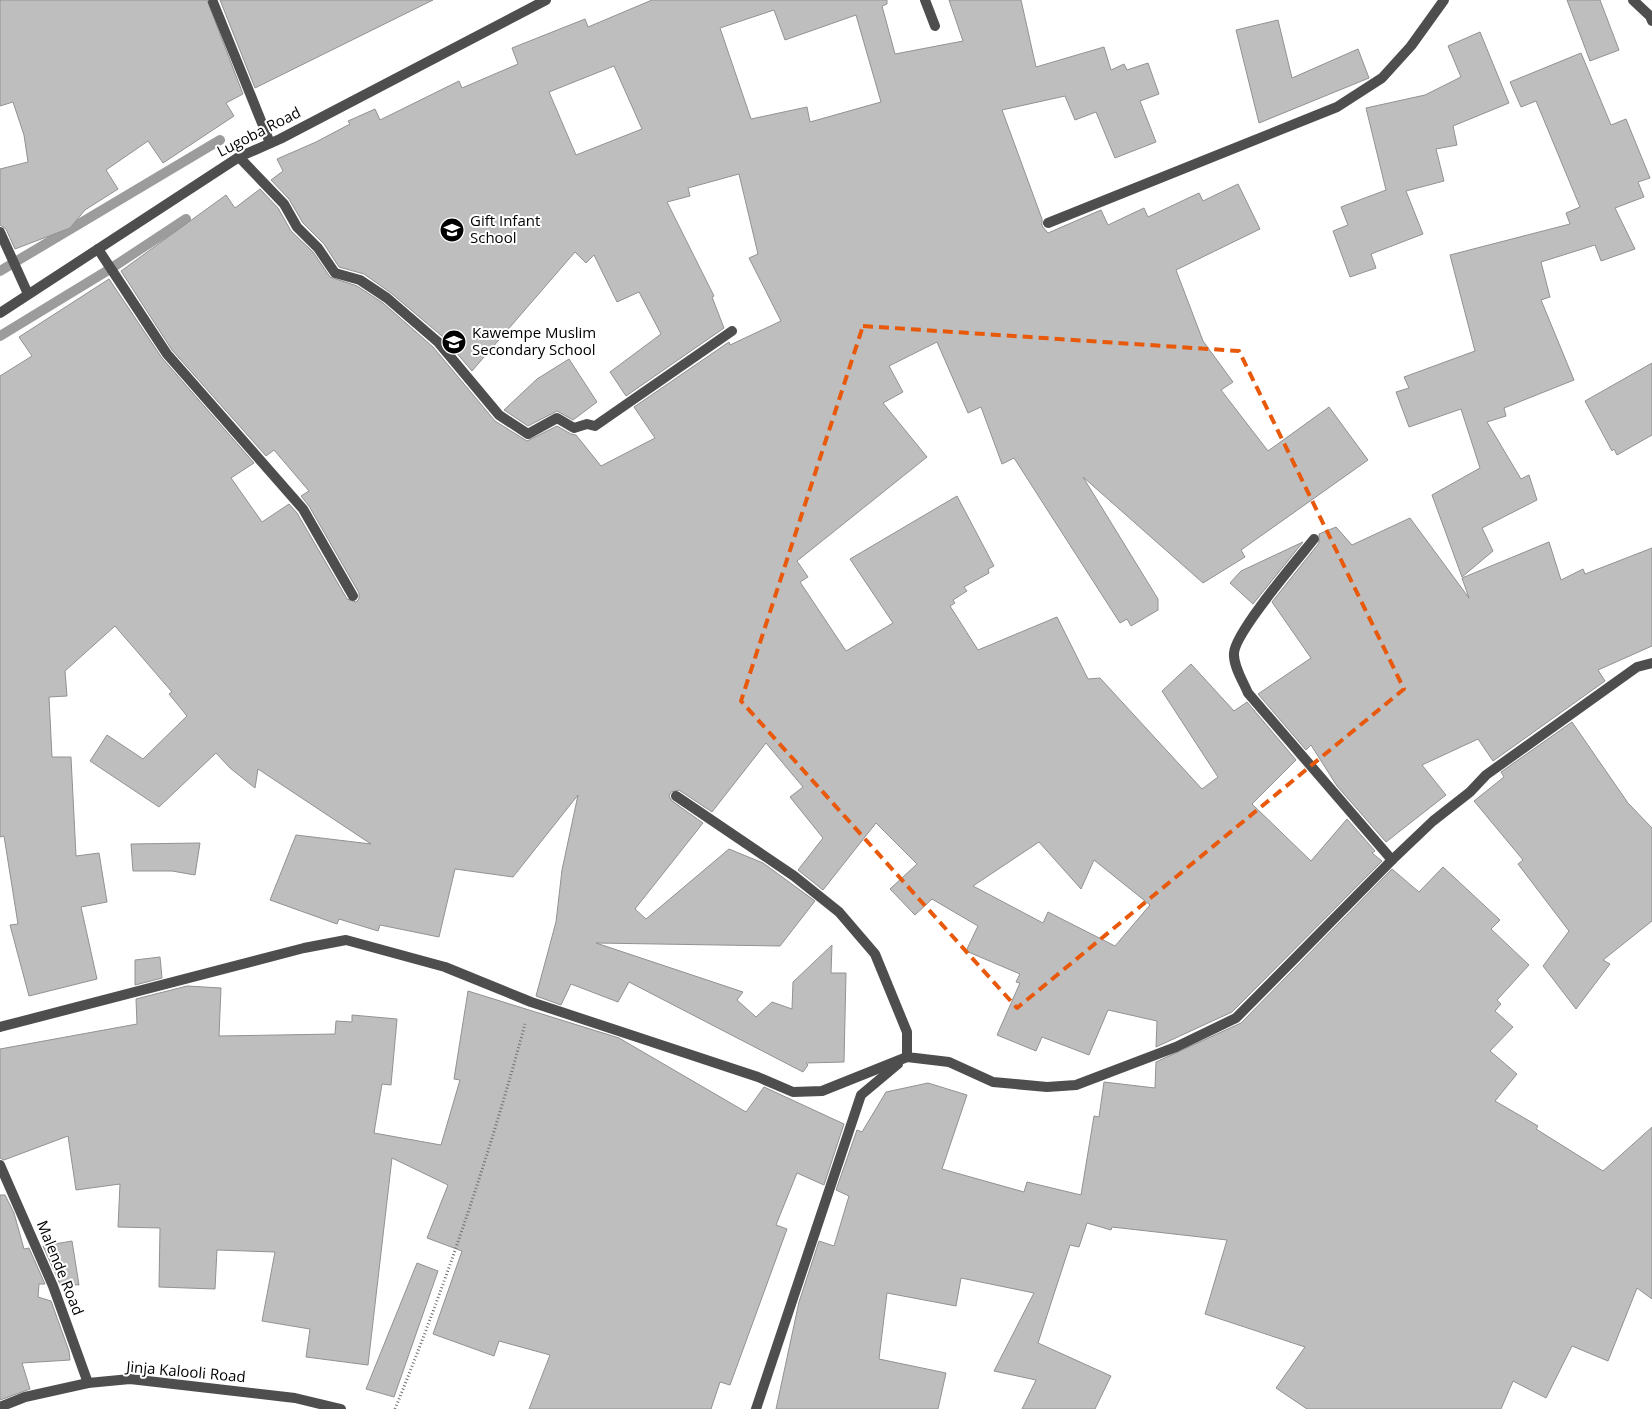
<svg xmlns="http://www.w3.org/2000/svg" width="1652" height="1409" font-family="'Open Sans',sans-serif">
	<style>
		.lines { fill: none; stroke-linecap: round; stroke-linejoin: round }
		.stream { stroke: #9c9c9c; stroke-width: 10 }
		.building { fill: #bebebe; stroke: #929292; fill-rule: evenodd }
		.path { stroke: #707070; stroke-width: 3; stroke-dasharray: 1 2.5; stroke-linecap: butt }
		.service { stroke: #4e4e4e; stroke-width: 10 }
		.minor { stroke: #4e4e4e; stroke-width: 10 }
		.tertiary { stroke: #4e4e4e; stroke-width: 10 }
		.marked { fill: none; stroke: #e8590c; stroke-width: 4; stroke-dasharray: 10 6; stroke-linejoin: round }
		.labels { text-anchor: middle; stroke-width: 4; stroke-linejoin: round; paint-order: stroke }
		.street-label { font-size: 15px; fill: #000; stroke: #fff }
		.poi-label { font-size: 15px; fill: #000; stroke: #fff; text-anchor: start }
	</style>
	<rect width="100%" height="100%" fill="#fff"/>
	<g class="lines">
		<g class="stream">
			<path d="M0 271 220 140"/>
			<path d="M0 336 110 269 186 219"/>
		</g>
	</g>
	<g class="building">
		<path d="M0 0H207L243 94 226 103 234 116 163 163 148 141 106 170 118 189 85 210 70 228 15 249 6 229 0 225V169L28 162 24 135 13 102 0 106Z"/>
		<path d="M220 0H433L255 88Z"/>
		<path d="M652 0H887V4L882 6 895 54 963 41 949 0H1021L1036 67 1104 47 1111 70 1124 64 1127 70 1148 63 1159 94 1140 101 1156 142 1115 158 1096 112 1075 120 1065 96 1002 110 1042 219V226L1048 233 1101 210 1108 225 1144 208 1148 217 1199 193 1203 201 1238 184 1260 229 1176 270 1203 341 1233 382 1221 390 1268 451 1329 407 1368 460 1241 550 1245 557 1203 583 1083 477 1158 599V610L1131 626 1127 619 1120 623 1014 458 1002 464 981 407 968 413 937 342 889 366 903 392 883 403 927 457 797 561 808 577 800 582 846 651 893 623 850 559 957 496 994 566 988 569 989 573 964 587 967 591 953 600 955 603 950 606 978 650 1057 617 1088 679 1100 678 1202 789 1218 777 1162 691 1191 664 1234 711 1247 702 1296 760 1252 804 1311 861 1347 819 1375 851 1372 853 1382 861 1232 1012 1156 1047 1157 1021 1108 1010 1089 1055 1042 1037 1036 1051 997 1035 1020 983 1016 982 1020 974 966 951 978 926 932 899 915 915 890 889 917 864 876 823 823 890 798 870 823 838 790 797 803 787 766 743 712 812 679 790 671 792 669 796 672 801 703 823 635 909 646 919 729 849 763 863 815 901 780 946 596 943 743 992 737 1000 756 1017 772 1002 792 1009 793 982 832 945 831 973H846L844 1062 806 1063 808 1065 803 1072 629 982 618 1002 571 984 561 1005 536 996 556 922 562 870 578 795 513 877 455 869 439 937 380 925 378 931 339 919 337 924 270 900 296 835 371 844 258 769 255 788 230 768 216 753 159 807 90 761 107 735 143 759 187 716 169 694 172 692 115 626 65 671 67 696 49 697 52 757H71L76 856 99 853 107 902 81 907 97 979 29 996 10 925 18 924 4 836 0 837V376L32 356 19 337 109 279 162 358 254 463 231 478 262 522 289 504 297 513 347 599 356 602 359 599V593L309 506 301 496 309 491 274 450 266 456 172 350 121 271 226 195 235 208 260 189 278 208 291 231 313 252 330 277 357 286 383 303 433 347 495 421 527 441 557 426 571 434 576 435 601 466 655 438 634 407 729 342 730 345 781 321 749 258 758 254 739 174 688 188 690 196 667 202 714 296 712 297 724 328 626 396 610 372 661 334 639 292 617 302 594 255 586 263 575 252 472 371 443 337 391 293 364 274 339 267 324 244 303 223 289 199 271 180 283 171 277 159 316 142 350 124 348 121 375 109 380 120 459 81 462 88 518 64 512 48 585 19 588 27ZM774 10 785 40 856 15 881 102 810 122 807 107 751 119 720 28ZM614 66 642 129 576 155 549 92ZM1039 842 1081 889 1094 860 1150 905 1115 946 1048 912 1043 923 973 886Z"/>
		<path d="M1567 0H1600L1619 50 1590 61Z"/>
		<path d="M1278 20 1292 78 1358 49 1369 78 1259 123 1236 30Z"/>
		<path d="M1480 32 1509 103 1453 126 1457 145 1436 149 1444 181 1406 191 1423 234 1371 254 1376 268 1350 277 1333 231 1348 225 1341 207 1386 190 1366 108 1425 95 1461 77 1448 46Z"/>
		<path d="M1581 53 1611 125 1626 119 1650 178 1638 182 1644 197 1615 208 1635 249 1601 261 1595 245 1541 262 1550 297 1541 300 1574 380 1504 408 1506 416 1487 422 1521 479 1529 475 1537 500 1482 528 1493 551 1462 577 1432 495 1480 468 1461 409 1409 427 1396 392 1409 388 1404 377 1475 351 1450 255 1570 224 1566 213 1580 207 1536 101 1521 107 1510 82Z"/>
		<path d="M569 359 597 402 573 420 557 411 528 426 504 410 537 379Z"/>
		<path d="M1652 363V435L1617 455 1614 449 1612 451 1585 401Z"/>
		<path d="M1410 518 1469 598 1462 578 1549 542 1561 580 1583 569 1585 574 1652 548V646L1598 670 1605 681 1493 761 1478 739 1422 765 1446 795 1386 842 1337 786 1311 745 1306 750 1258 694 1311 658 1272 602 1319 543V534L1336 527 1352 545Z"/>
		<path d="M1303 542 1253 604 1230 583 1241 571Z"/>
		<path d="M1572 722 1628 803 1652 828V921L1603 960 1610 964 1576 1009 1543 966 1569 931 1518 864 1523 860 1474 801 1504 777 1501 772Z"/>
		<path d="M200 843 195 875 172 871H133L131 844Z"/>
		<path d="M1443 867 1500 920 1491 929 1529 965 1497 1000 1501 1004 1495 1011 1513 1027 1490 1051 1517 1074 1495 1101 1538 1126 1536 1129 1603 1171 1652 1127V1299L1637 1288 1608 1361 1572 1346 1546 1398 1513 1381 1501 1409H1307L1276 1388 1305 1347 1205 1314 1227 1240 1112 1227 1111 1230 1087 1223 1079 1247 1070 1245 1038 1343 1111 1376 1095 1409H1022L1036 1380 994 1371 1034 1293 961 1278 956 1306 887 1293 879 1359 946 1373 938 1409H776L799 1302 819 1241 834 1246 849 1196 836 1190 857 1130 862 1132 886 1092 928 1083 967 1095 942 1169 1024 1192 1027 1182 1081 1195 1094 1116 1099 1117 1104 1082 1155 1088 1156 1062 1241 1023 1392 869 1419 892Z"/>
		<path d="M160 957 162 978 135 985V960Z"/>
		<path d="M187 986 221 988 219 1036 335 1034 336 1021 352 1022V1015L397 1019 391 1085 382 1084 374 1133 441 1145 460 1080 454 1079 468 991 619 1038 746 1112 764 1087 844 1124 824 1185 797 1173 776 1225 787 1229 730 1385 720 1382 711 1409H529L550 1355 499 1341 494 1356 433 1334 462 1251 427 1238 448 1185 392 1158 368 1365 306 1357 310 1329 262 1321 275 1252 217 1250 215 1289 159 1287 160 1228 118 1227 120 1184 76 1190 68 1136 4 1160 0 1158V1049L137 1024 136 999Z"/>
		<path d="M0 1195H5L14 1213 24 1249 29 1248 45 1284H39L38 1297 51 1301 69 1351 70 1360 22 1363 30 1389 0 1400Z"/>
		<path d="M72 1241 79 1285 60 1284 43 1246Z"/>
		<path d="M417 1263 438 1271 394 1397 366 1389Z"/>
	</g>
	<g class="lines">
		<path class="path" d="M395 1409C446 1284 490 1154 525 1024"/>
		<g class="service">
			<path d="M925 0 935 26"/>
			<path d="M213 2 270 143"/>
		</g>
		<g class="minor">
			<path d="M1633 0 1650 16 1652 21"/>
			<path d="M239 157 284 204 297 227 318 248 335 273 360 280 387 298 438 342 499 415 528 434 557 418 574 428 587 424 595 426 732 331"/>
			<path d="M1048 223 1337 107 1382 78 1411 46 1444 0"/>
			<path d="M0 232 28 294"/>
			<path d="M98 249 167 354 303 509 353 596"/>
			<path d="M1314 539C1298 559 1235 632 1234 653 1233 666 1243 681 1248 693L1392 860 1433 821 1470 792 1486 775 1637 667 1652 663"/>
			<path d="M676 796 794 876 839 912 875 954 907 1032V1057L949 1062 993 1082 1047 1087 1076 1085 1176 1047 1236 1018 1392 860"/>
			<path d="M0 1027 304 948 346 940 445 967 531 1002 758 1077 793 1092 822 1091 907 1057"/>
			<path d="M0 1165 53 1286 88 1383"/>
			<path d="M0 1407 25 1397 88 1383 130 1379 295 1398 341 1409"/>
			<path d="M756 1409 861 1095 898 1064"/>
		</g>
		<path class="tertiary" d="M0 313 239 157 280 139 546 0"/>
	</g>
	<path class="marked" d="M863 326 1239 351 1404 689 1017 1008 741 701Z"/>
	<defs>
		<symbol id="school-disc" viewBox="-11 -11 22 22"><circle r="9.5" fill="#000" stroke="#fff"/><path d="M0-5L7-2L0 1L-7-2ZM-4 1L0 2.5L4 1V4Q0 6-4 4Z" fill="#fff"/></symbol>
	</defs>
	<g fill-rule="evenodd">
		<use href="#school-disc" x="438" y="216" width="28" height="28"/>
		<use href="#school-disc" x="440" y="328" width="28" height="28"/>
	</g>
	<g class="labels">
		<g class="street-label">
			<text transform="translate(259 132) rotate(-27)" y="5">Lugoba Road</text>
			<text transform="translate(60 1268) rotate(68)" y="5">Malende Road</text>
			<text transform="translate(186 1372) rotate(5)" y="5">Jinja Kalooli Road</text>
		</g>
		<g class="poi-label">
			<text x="470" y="226">Gift Infant<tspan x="470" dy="17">School</tspan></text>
			<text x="472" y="338">Kawempe Muslim<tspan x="472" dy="17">Secondary School</tspan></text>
		</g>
	</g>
</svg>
